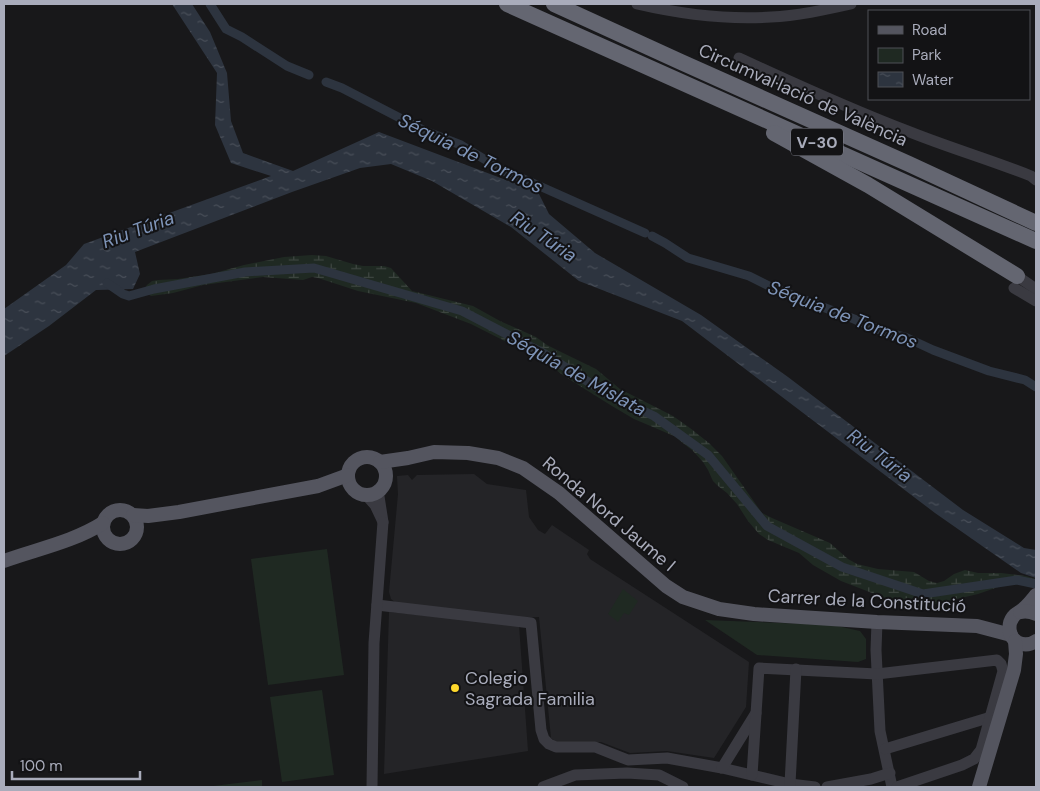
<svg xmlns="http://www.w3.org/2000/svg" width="1040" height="791" font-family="'DM Sans',sans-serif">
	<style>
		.built { fill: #242427 }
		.green { fill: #1f2922 }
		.wetland { fill: url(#wetland-marsh) }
		.water { fill: url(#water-ripples) }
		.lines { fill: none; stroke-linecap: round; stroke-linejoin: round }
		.canal { stroke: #2d343f; stroke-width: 9 }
		.minor { stroke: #3a3a41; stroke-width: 11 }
		.major { stroke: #54555f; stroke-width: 14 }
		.highway { stroke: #646671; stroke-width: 16 }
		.poi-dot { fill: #fed82c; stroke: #131315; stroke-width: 2 }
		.labels { text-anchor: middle; stroke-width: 4; stroke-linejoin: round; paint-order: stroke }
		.shield { fill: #131315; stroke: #7c7e89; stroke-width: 1 }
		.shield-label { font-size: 16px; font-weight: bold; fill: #a9acbb }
		.street-label { font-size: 18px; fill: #a9acbb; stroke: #131315 }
		.poi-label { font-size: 18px; fill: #a9acbb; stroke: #131315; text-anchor: start }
		.water-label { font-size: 19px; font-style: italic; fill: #7e94b8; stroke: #131315 }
	</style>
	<defs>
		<pattern id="wetland-marsh" width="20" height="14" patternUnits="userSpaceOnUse" patternTransform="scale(1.25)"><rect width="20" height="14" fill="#1f2922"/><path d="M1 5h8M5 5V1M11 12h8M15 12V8" fill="none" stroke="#3d4540"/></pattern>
		<pattern id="water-ripples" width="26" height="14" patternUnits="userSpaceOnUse" patternTransform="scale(1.25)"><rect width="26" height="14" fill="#2d343f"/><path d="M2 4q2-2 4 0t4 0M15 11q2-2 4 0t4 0" fill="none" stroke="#494f59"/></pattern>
	</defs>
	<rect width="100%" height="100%" fill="#18181a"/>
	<g class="built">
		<path d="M474 474 487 484 526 490 529 517 538 530 545 534 552 525 589 550 587 554 590 559 749 662 746 707 714 758 667 751 630 753 601 742H556L551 738 539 617 518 618 396 603 391 599 389 592 398 494 397 476 408 475 412 480 417 475Z"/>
		<path d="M389 612 519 625 528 751 384 774Z"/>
	</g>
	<g class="green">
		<path d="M327 549 344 675 268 685 251 559Z"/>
		<path d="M623 589 638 601 629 615 624 613 618 622 608 614Z"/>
		<path d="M705 620 833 625 860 631 866 639V659L858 662 757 655Z"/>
		<path d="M322 690 334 775 282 782 270 697Z"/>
		<path d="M262 780V787H205Z"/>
	</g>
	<path class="wetland" d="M312 255 326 256 353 264 363 266H384L391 268 412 291 473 306 500 321 536 337 547 345 559 351 596 369 620 389 673 416 690 428 709 443 722 456 762 513 772 518 830 543 848 559 857 564 878 569 914 572 929 581 937 583 944 581 954 574 965 570 978 573H1001L1026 576 1036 579V587L1021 584 1004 585 978 594 927 606 911 605 898 603 841 581 813 565 799 553 768 540 759 534 748 521 737 504 727 493 718 486 713 481 708 470 703 462 693 451 674 436 634 419 612 406 564 376 544 361 471 324 416 303 358 291 318 278 312 277 303 280 263 277 203 285 173 293 151 296 145 292V288L147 285 152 281 158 280 178 279 211 274 244 265 284 257Z"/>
	<path class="water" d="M172 4H192L210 32 227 73 231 121 243 153 293 171 379 132 538 192 549 214 595 253 701 315 788 377 963 510 1024 548 1036 550V578L1021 573 935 513 682 321 579 281 511 227 432 181 391 164 360 168 292 192 135 252 140 274 133 289 96 290 49 326 4 356V309L66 265 84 244 271 176 231 163 215 125 217 73Z"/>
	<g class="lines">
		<g class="canal">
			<path d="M210 4 226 29 242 37 287 66 309 75"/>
			<path d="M326 82 342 88 425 131 461 145 507 173 517 176 645 233"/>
			<path d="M652 236 665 243 688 258 749 276 771 287 854 319 882 331 905 337 933 350 989 371 1025 380 1036 387"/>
			<path d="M107 283 123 294 129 296 154 289 245 272 314 268 462 311 545 354 607 394 654 416 708 455 767 526 842 567 923 594 1017 580 1036 584"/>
		</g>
		<g class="minor">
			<path d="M637 4C680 14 726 20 771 17 797 16 824 10 851 4"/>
			<path d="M739 58C795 84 852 110 910 132 950 148 991 160 1031 176L1036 180"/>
			<path d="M1017 276 1036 289"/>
			<path d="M1014 288 1036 301"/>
			<path d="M366 495 375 505 383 522 378 490"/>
			<path d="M377 605 531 623 541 730 544 739 549 744 556 747H595L628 760 667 758 722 768 790 784 815 787"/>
			<path d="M877 622 876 650 880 731 892 787"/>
			<path d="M885 749 991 717"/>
			<path d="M722 768 756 713"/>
			<path d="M752 775 759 668 877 674 997 660 1001 664 1003 671 981 750 974 759 962 765 897 787"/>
			<path d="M790 784 796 669"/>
			<path d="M372 787 374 643 383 522"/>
			<path d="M543 787 575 775 627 773 659 775 683 787"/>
			<path d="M827 787 871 779 890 773"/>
		</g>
		<g class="major">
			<circle cx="367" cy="476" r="19"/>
			<path d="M380 462 408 458 434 452 468 453 498 458 523 468 559 493 666 586 683 597 719 609 754 614 877 622 977 626 1011 635"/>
			<circle cx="120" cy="527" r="17"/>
			<path d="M133 515 148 516 179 512 318 486 348 475"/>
			<path d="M4 561C37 549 73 542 103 523"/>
			<path d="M1036 595C1031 601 1026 608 1019 612 1015 615 1016 613 1013 617 1007 625 1009 637 1017 642 1024 646 1030 645 1036 641"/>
			<path d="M1020 612C1026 611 1030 611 1036 614"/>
			<path d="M979 787 1014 670 1016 654 1015 641"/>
		</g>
		<g class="highway">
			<path d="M507 4 1036 241"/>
			<path d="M554 4 681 62 909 164 1036 223"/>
			<path d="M774 133 868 185 1017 276"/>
		</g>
	</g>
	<circle class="poi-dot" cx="455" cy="688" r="5"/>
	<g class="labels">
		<rect class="shield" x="791" y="128.5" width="52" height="27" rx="4"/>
		<g class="shield-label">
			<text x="817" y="148">V-30</text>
		</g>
		<g class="street-label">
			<text transform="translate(803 95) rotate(24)" y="6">Circumval·lació de València</text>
			<text transform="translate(609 514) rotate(40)" y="6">Ronda Nord Jaume I</text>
			<text transform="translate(867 601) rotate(3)" y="6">Carrer de la Constitució</text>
		</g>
		<g class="poi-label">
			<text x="465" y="684">Colegio<tspan x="465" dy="21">Sagrada Familia</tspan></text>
		</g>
		<g class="water-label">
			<text transform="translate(471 153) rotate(26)" y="7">Séquia de Tormos</text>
			<text transform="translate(138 229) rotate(-20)" y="7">Riu Túria</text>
			<text transform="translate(544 236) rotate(34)" y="7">Riu Túria</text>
			<text transform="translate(843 314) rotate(21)" y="7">Séquia de Tormos</text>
			<text transform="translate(577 373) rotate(29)" y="7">Séquia de Mislata</text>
			<text transform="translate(880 455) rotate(37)" y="7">Riu Túria</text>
		</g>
	</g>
	<rect width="1040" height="791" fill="none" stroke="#a9acbb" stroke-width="10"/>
	<rect x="868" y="10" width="162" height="90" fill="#131315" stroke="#4f5057"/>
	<rect x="878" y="26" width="25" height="8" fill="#54555f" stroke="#4f5057"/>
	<text x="912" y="35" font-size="15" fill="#a9acbb">Road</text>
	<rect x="878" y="48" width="25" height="15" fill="#1f2922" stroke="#4f5057"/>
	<text x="912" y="60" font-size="15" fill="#a9acbb">Park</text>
	<rect x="878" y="72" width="25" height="15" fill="url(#water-ripples)" stroke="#4f5057"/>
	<text x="912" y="85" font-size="15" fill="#a9acbb">Water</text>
	<path d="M12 771v8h128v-8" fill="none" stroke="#a9acbb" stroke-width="2.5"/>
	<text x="20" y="771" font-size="15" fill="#a9acbb" stroke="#131315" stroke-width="4" paint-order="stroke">100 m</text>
</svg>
